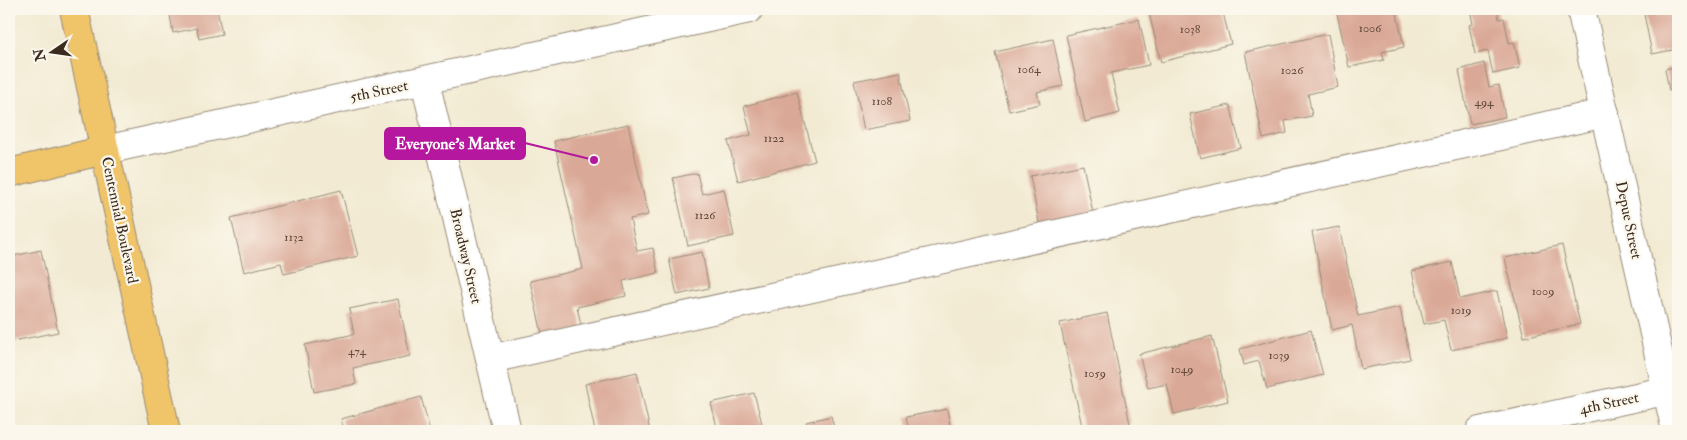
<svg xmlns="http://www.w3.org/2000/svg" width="1687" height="440" font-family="'IM FELL Double Pica',serif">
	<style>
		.building { fill: #daa896 }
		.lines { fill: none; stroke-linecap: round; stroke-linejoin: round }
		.minor-casing { stroke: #968a78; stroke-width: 30 }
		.major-casing { stroke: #968a78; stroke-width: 30 }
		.minor { stroke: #fff; stroke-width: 28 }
		.major { stroke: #f0c469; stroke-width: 28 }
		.labels { text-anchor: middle; stroke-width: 4.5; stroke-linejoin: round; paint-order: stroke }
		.number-label { font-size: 12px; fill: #634a3c }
		.street-label { font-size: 15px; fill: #3b2a1e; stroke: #fbf7ec }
		.leader { fill: none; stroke: #b5179e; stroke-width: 2 }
		.callout-dot { fill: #b5179e; stroke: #fbf7ec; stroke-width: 2 }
		.callout { fill: #b5179e; stroke: #b5179e; stroke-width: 2 }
		.callout-label { font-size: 16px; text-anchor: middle; font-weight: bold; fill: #fff }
	</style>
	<rect width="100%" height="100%" fill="#fbf7ec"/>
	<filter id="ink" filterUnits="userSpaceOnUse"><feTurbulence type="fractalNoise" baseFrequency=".02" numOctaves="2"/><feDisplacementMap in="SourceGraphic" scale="10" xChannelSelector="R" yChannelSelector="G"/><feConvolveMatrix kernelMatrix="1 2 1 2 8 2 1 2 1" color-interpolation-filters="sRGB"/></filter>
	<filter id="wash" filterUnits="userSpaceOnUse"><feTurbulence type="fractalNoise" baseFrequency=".0096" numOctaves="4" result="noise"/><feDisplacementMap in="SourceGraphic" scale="20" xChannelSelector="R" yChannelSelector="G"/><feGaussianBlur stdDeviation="1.12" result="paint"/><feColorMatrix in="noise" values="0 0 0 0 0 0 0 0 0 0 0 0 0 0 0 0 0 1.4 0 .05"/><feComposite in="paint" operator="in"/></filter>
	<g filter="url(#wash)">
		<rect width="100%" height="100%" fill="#f2ead2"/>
		<g id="blocks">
			<g class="building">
				<path d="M169 9H217L222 34 199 39 197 28 173 33Z"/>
				<path d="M1168 9H1222L1231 44 1161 62 1149 13Z"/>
				<path d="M1336 9H1396L1404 47 1382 52 1384 60 1349 67Z"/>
				<path d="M1465 9H1497L1499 19 1504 18 1509 43 1514 42 1520 68 1493 74 1488 51 1475 54 1469 25 1473 24 1470 10 1466 11Z"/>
				<path d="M1643 9H1678V49L1652 54Z"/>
				<path d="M1139 19 1149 65 1111 73 1120 113 1085 122 1066 35Z"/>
				<path d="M1328 34 1338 87 1308 94 1312 116 1285 121 1287 133 1263 139 1245 52Z"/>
				<path d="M1053 39 1063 86 1037 92 1040 104 1009 111 995 52Z"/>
				<path d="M1484 63 1489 87 1499 85 1505 117 1470 124 1459 70Z"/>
				<path d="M1678 66V88L1669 90 1665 69Z"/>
				<path d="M900 72 910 121 864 130 854 81Z"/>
				<path d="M797 92 815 161 738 181 728 141 751 135 744 106Z"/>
				<path d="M1230 105 1241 148 1200 158 1190 114Z"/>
				<path d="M1678 117V134H1677L1674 118Z"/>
				<path d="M628 124 648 215 630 219 637 251 653 248 658 273 623 281 626 296 577 307 582 329 543 338 530 281 583 269 554 141Z"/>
				<path d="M1083 165 1093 213 1039 223 1030 176Z"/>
				<path d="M697 173 702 194 724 189 734 236 688 246 673 178Z"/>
				<path d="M341 190 358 256 284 274 281 263 244 272 231 218Z"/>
				<path d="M1339 227 1358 316 1400 307 1410 359 1361 369 1352 325 1332 330 1312 232Z"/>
				<path d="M1562 245 1580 324 1524 337 1505 258Z"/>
				<path d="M41 250 58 332 13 341 9 319V257Z"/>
				<path d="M702 252 709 288 677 295 669 259Z"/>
				<path d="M1452 262 1460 299 1497 291 1507 338 1451 350 1444 320 1424 324 1412 271Z"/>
				<path d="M398 299 410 356 353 368 356 384 314 392 305 345 354 334 349 309Z"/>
				<path d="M1107 313 1130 424 1094 431H1083L1060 323Z"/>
				<path d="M1311 330 1323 375 1267 389 1259 361 1244 365 1240 349Z"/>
				<path d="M1212 336 1228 401 1174 414 1167 384 1148 388 1139 354Z"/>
				<path d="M637 372 650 431H595L585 384Z"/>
				<path d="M754 393 764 431H718L711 403Z"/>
				<path d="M421 397 430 431H344L341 419Z"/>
				<path d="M947 409 951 431H909L906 417Z"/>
				<path d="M831 416 835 431H808L806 422Z"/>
			</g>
		</g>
	</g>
	<g filter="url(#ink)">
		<use href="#blocks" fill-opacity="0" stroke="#968a78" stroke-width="1"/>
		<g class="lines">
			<defs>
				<g id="minor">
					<path d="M1581 9 1676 431"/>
					<path d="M425 81 507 431"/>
					<path d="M105 150 749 9"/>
					<path d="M490 359 1605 113"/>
					<path d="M1480 431 1678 388"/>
				</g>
				<g id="major">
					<path d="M74 9 166 431"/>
					<path d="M9 173 105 150"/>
				</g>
			</defs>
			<use href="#minor" class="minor-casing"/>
			<use href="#major" class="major-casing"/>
			<use href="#minor" class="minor"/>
			<use href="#major" class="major"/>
		</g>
	</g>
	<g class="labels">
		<g class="number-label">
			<text x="1370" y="32">1006</text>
			<text x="1190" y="33">1038</text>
			<text x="1029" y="73">1064</text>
			<text x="1292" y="74">1026</text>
			<text x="882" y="105">1108</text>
			<text x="1484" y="106">494</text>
			<text x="774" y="142">1122</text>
			<text x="705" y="219">1126</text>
			<text x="294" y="241">1132</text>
			<text x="1543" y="295">1009</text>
			<text x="1461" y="314">1019</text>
			<text x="357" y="355">474</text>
			<text x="1279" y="359">1039</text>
			<text x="1182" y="373">1049</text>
			<text x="1095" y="377">1059</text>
		</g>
		<g class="street-label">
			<text transform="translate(379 91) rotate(-12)" y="5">5th Street</text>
			<text transform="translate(120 220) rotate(78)" y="5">Centennial Boulevard</text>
			<text transform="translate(1629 220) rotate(78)" y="5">Depue Street</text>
			<text transform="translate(466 256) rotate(77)" y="5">Broadway Street</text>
			<text transform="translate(1609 403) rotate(-12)" y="5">4th Street</text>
		</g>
	</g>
	<path class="leader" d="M594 160L525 143"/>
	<circle class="callout-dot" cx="594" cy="160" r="5"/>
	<rect class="callout" x="385" y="128" width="140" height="31" rx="5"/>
	<g class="callout-label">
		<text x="455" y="149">Everyone’s Market</text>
	</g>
	<rect width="1687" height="440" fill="none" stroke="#fbf7ec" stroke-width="30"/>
	<g transform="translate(52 52) rotate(257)" stroke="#fbf7ec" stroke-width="4" paint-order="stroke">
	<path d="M0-4L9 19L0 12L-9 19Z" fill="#3b2a1e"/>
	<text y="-8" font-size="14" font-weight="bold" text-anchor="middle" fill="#3b2a1e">N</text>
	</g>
</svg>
